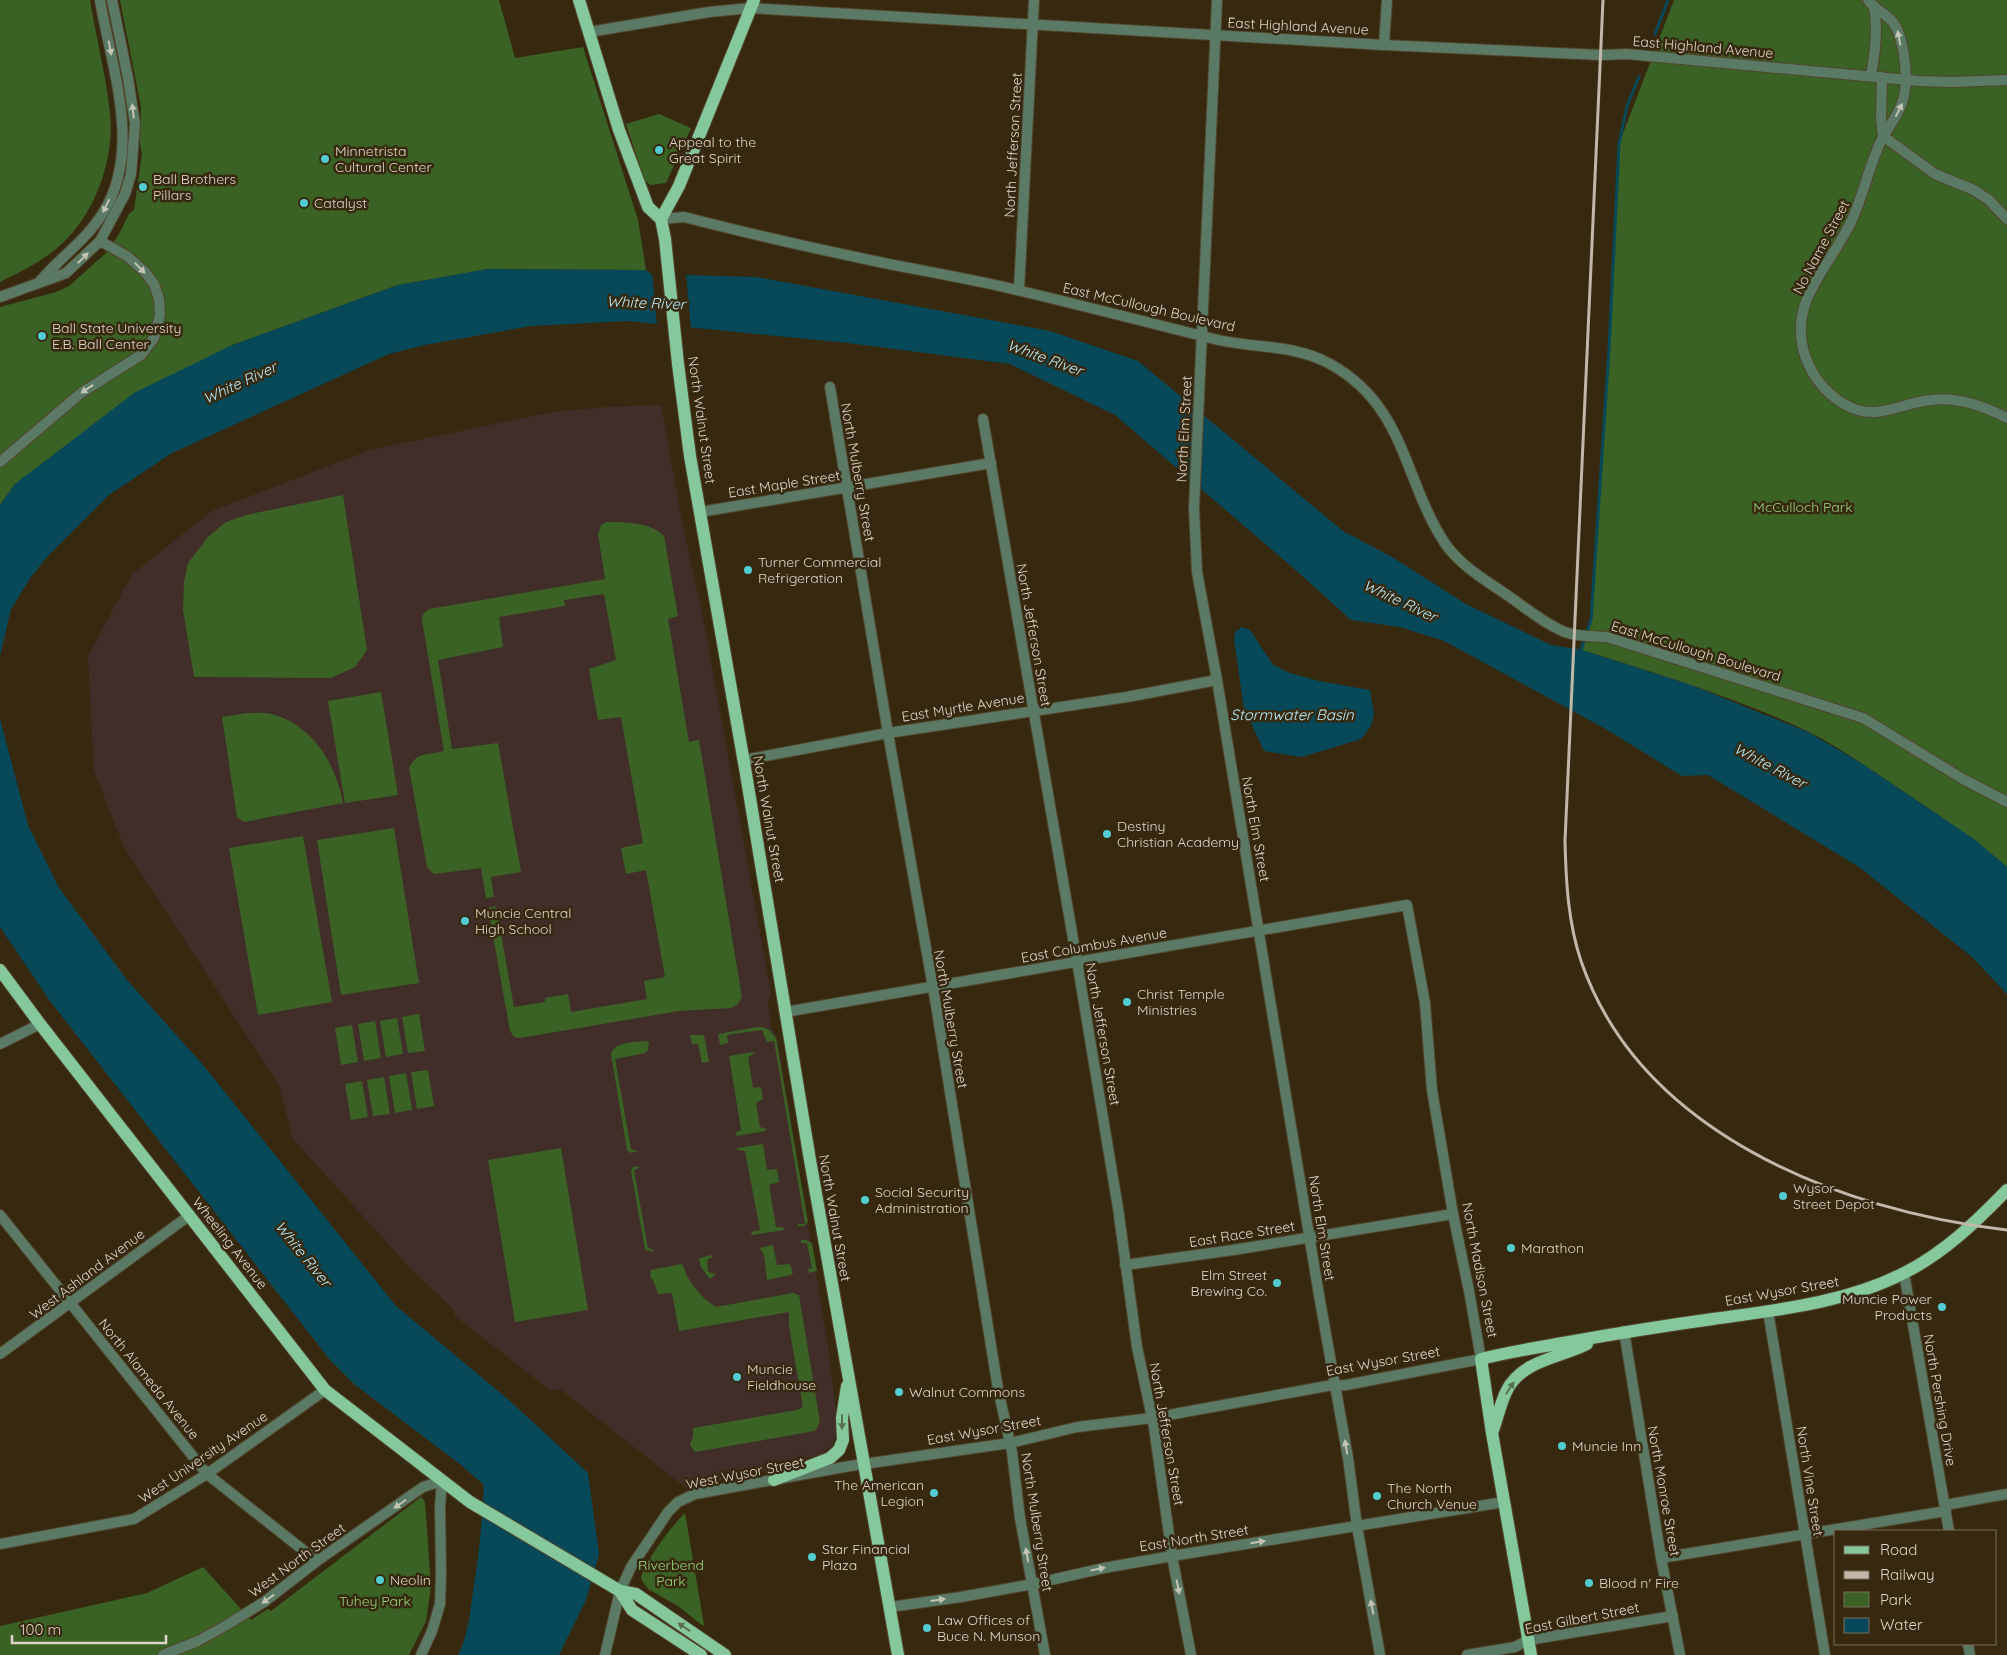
<svg xmlns="http://www.w3.org/2000/svg" width="2007" height="1655" font-family="Quicksand,sans-serif">
	<style>
		.education { fill: #412e29 }
		.green { fill: #3a6225 }
		.water { fill: #074959 }
		.pier { fill: #372910 }
		.lines { fill: none; stroke-linecap: round; stroke-linejoin: round }
		.stream { stroke: #074959; stroke-width: 3 }
		.minor-casing { stroke: #52452d; stroke-width: 12 }
		.major-casing { stroke: #52452d; stroke-width: 14 }
		.minor { stroke: #5a7a65; stroke-width: 10 }
		.major { stroke: #85c89c; stroke-width: 12 }
		.rail { stroke: #c2b8a9; stroke-width: 3 }
		.oneway { fill: #c4c4b4 }
		.oneway2 { fill: #5a714f }
		.poi-dot { fill: #51ccd1; stroke: #372910; stroke-width: 2 }
		.labels { text-anchor: middle; stroke-width: 5; stroke-linejoin: round; paint-order: stroke }
		.street-label { font-size: 14px; fill: #dfd6c8; stroke: #372910 }
		.poi-label { font-size: 14px; fill: #dfd6c8; stroke: #372910; text-anchor: start }
		.park-label { font-size: 14px; fill: #95d377; stroke: #372910 }
		.water-label { font-size: 15px; font-style: italic; fill: #b7e9f9; stroke: #372910 }
	</style>
	<rect width="100%" height="100%" fill="#372910"/>
	<path class="education" d="M661 405 683 527 703 617 771 994 768 1002 771 1028 777 1037 827 1340 838 1429 832 1446 820 1455 792 1461 773 1470 685 1487 560 1389 551 1391 454 1315 455 1311 411 1269 293 1139 279 1085 124 847 94 771 88 656 132 574 212 511 370 450 552 412 606 407Z"/>
	<g class="green">
		<path d="M0 0H90C96 37 106 75 110 113 115 161 94 218 56 249 39 263 20 272 0 282Z"/>
		<path d="M120 0H499L515 58 583 47 638 220 646 270 488 269 398 285 230 346 15 484 0 505V307L56 292 69 286 105 254 118 236 129 214 134 210 142 154 140 143 141 107Z"/>
		<path d="M1674 0H2007V867C1971 837 1936 813 1897 787 1868 768 1838 746 1807 731 1735 697 1658 674 1582 650L1591 620 1610 327 1619 144Z"/>
		<path d="M659 114 691 128 666 183 650 185 645 181 626 124Z"/>
		<path d="M343 495 367 650 355 667 331 678 194 677 183 610 184 582 188 563 208 537 226 522 246 515Z"/>
		<path d="M606 522C624 522 651 522 664 536L678 616 668 619 689 742 699 740 742 997 738 1004 731 1008 679 1011 520 1038 514 1037 510 1031 488 908 496 906 514 1007 545 1002V998L568 994 571 1012 647 999 644 981 665 977 646 870 626 874 621 848 643 843 621 717 598 720 589 669 616 660 604 594 564 600 565 606 499 617 503 647 438 660 452 749 498 743 521 872 491 877 494 897 486 898 481 868 434 874 427 867 409 768C416 752 429 755 444 751L422 620 423 614 429 609 605 579 598 534 601 525Z"/>
		<path d="M381 692 398 795 345 803 328 701Z"/>
		<path d="M247 713C255 713 264 712 271 714 313 724 336 765 343 803L244 822 237 817 222 717Z"/>
		<path d="M394 828 419 983 341 995 317 840Z"/>
		<path d="M303 836 332 1002 258 1015 229 848Z"/>
		<path d="M419 1014 425 1051 408 1053 402 1017Z"/>
		<path d="M397 1018 403 1054 386 1057 380 1021Z"/>
		<path d="M375 1021 381 1058 364 1061 358 1024Z"/>
		<path d="M352 1025 358 1062 341 1065 335 1028Z"/>
		<path d="M757 1027C767 1027 770 1030 776 1038L808 1222 804 1226H798V1224H805L774 1041 767 1042 762 1030 727 1035 728 1043 720 1045 718 1034Z"/>
		<path d="M690 1035H704L709 1062 702 1063 698 1044H692Z"/>
		<path d="M647 1041 649 1043 648 1050 645 1053 615 1059 631 1149 638 1151 631 1153 627 1150 611 1054C615 1041 636 1042 647 1041Z"/>
		<path d="M753 1052 755 1053 748 1057 753 1088 761 1087 763 1099 756 1103 760 1127 767 1129 765 1131 737 1136 735 1133 741 1130 729 1056Z"/>
		<path d="M428 1070 434 1106 417 1109 411 1072Z"/>
		<path d="M406 1073 412 1110 395 1113 389 1076Z"/>
		<path d="M384 1077 390 1114 373 1116 367 1080Z"/>
		<path d="M362 1081 368 1117 351 1120 345 1084Z"/>
		<path d="M763 1144 767 1170 777 1169 779 1182 769 1185 776 1227H783L784 1230 752 1235 751 1232 760 1230 745 1151 737 1150 738 1148Z"/>
		<path d="M561 1148 588 1310 515 1322 488 1160Z"/>
		<path d="M639 1166V1168L634 1170 648 1248 653 1249V1252L645 1250 631 1171 633 1167Z"/>
		<path d="M801 1240H806L812 1243 817 1271 809 1273 808 1269 812 1268 807 1243H801Z"/>
		<path d="M773 1245 777 1265 790 1264 793 1273 791 1275 767 1280 764 1255 760 1248Z"/>
		<path d="M712 1255 713 1257 707 1260 708 1272 716 1274 710 1279 701 1267 699 1258Z"/>
		<path d="M681 1264C685 1267 684 1270 686 1274 692 1286 705 1301 716 1307L793 1293 799 1295 820 1422 815 1431 695 1452 690 1445 693 1436V1428L797 1410 803 1407 789 1326V1312L679 1331 672 1293 658 1294 653 1280 650 1277 651 1270Z"/>
		<path d="M421 1497 425 1502 431 1586 426 1621 409 1655H0V1626L147 1593 203 1567 251 1620 268 1609 271 1611Z"/>
		<path d="M685 1513 704 1625 703 1626 678 1606 648 1589 641 1579C642 1565 674 1523 685 1513Z"/>
	</g>
	<g class="water">
		<path d="M488 269 646 270 651 274 756 277 1050 331 1138 361 1343 531 1392 557 1466 604 1551 645 1582 650 1691 685 1808 732 1861 763 1974 839 2007 867V994L1972 957 1859 867 1708 775 1682 776 1604 728 1444 641 1400 627 1351 620 1299 573 1115 415 1010 364 848 343 627 321 531 326 425 345 389 354 172 453 109 495 46 558 31 577 11 609 0 656V505L15 484 134 393 230 346 398 285Z"/>
		<path d="M1242 627 1250 630 1273 665 1290 673 1319 681 1370 690 1374 714 1371 726 1361 739 1302 757 1264 751 1244 708 1234 640 1235 632Z"/>
		<path d="M0 719 28 825 59 888 127 980 204 1066 396 1306 510 1401 588 1473 599 1554 586 1600 559 1655H458C468 1636 470 1613 473 1592 479 1556 482 1521 484 1485L461 1465 354 1384 330 1360 50 1001 0 927Z"/>
	</g>
	<path class="pier" d="M652 272 686 273 691 330 657 326Z"/>
	<g class="lines">
		<g class="stream">
			<path d="M1655 34 1668 0"/>
			<path d="M1580 653 1591 620 1609 349 1619 144 1627 106 1639 77"/>
		</g>
		<defs>
			<g id="minor">
				<path d="M1217 0 1194 508 1197 572 1217 680 1319 1295 1348 1458 1357 1526 1380 1655"/>
				<path d="M1868 0C1876 11 1892 16 1897 29 1905 47 1909 85 1902 103 1896 120 1883 133 1877 150 1867 174 1862 200 1850 224 1837 250 1818 273 1807 299 1791 339 1808 382 1844 404 1876 423 1899 403 1931 400 1958 396 1984 406 2007 418"/>
				<path d="M589 32 709 12 750 8 1384 45 1601 55 1627 54 1919 81 1952 82 2007 80"/>
				<path d="M1384 45 1387 0"/>
				<path d="M1871 76C1875 52 1878 31 1874 7"/>
				<path d="M1882 77 1881 118 1883 136 1935 174 1974 190 1989 200 2007 219"/>
				<path d="M661 219 684 217C750 234 817 249 884 263 929 272 976 280 1021 291 1084 306 1147 322 1210 338 1250 349 1293 343 1330 364 1405 405 1403 478 1444 542 1460 566 1487 581 1510 597 1527 609 1545 624 1565 632 1577 637 1594 636 1607 637L1863 718 1963 779 2007 802"/>
				<path d="M41 280C61 257 87 239 103 213 143 149 111 67 100 0"/>
				<path d="M1019 290 1034 0"/>
				<path d="M0 297 66 273 100 241 125 194 131 174 135 124 128 78 112 0"/>
				<path d="M830 387 888 733 935 999 998 1389 1012 1452 1020 1518 1045 1655"/>
				<path d="M983 419 1079 973 1118 1208 1137 1347 1154 1427 1172 1556 1191 1655"/>
				<path d="M0 462 81 393 141 355 154 338 160 315 159 299 154 284 145 272 127 256 100 241"/>
				<path d="M700 512 991 463"/>
				<path d="M744 760 888 733 1127 697 1217 680"/>
				<path d="M0 1044 40 1024"/>
				<path d="M0 1215 207 1474 317 1561"/>
				<path d="M1125 1265 1233 1250 1453 1214"/>
				<path d="M1904 1273 1949 1531"/>
				<path d="M1768 1311 1825 1655"/>
				<path d="M1624 1331 1661 1558 1680 1655"/>
				<path d="M0 1354 190 1215"/>
				<path d="M1945 1505 2007 1494"/>
				<path d="M0 1544 134 1519 207 1474 325 1390"/>
				<path d="M1661 1558 1946 1511"/>
				<path d="M890 1607 961 1597 1033 1584 1104 1568 1172 1556 1504 1502"/>
				<path d="M1968 1644 1970 1655"/>
				<path d="M163 1655 198 1641 225 1626 264 1602 317 1561 423 1487 442 1481 440 1507 441 1573 440 1604 432 1631 421 1655"/>
				<path d="M605 1655 620 1591 631 1567 668 1512 678 1502 695 1494 850 1466 1010 1443 1077 1427 1152 1418 1327 1386 1346 1385 1481 1359 1469 1291 1453 1214 1432 1090 1425 1003 1407 905 785 1012"/>
				<path d="M1467 1655 1515 1647 1528 1640 1673 1616"/>
			</g>
			<g id="major">
				<path d="M579 0 619 130 648 207 661 219 665 239 678 364 690 456 746 774 810 1160 898 1655"/>
				<path d="M661 219 679 186 754 0"/>
				<path d="M0 970 40 1024 325 1390 470 1502 620 1591 636 1594 725 1655"/>
				<path d="M1492 1433C1497 1420 1500 1405 1506 1392 1521 1360 1560 1358 1587 1344"/>
				<path d="M774 1480 830 1458 839 1450 843 1440 842 1418 847 1386"/>
				<path d="M620 1591 632 1610 701 1655"/>
				<path d="M1531 1655 1492 1433 1481 1359C1508 1352 1535 1348 1563 1343 1613 1334 1662 1326 1713 1319 1776 1310 1846 1303 1904 1273 1944 1253 1976 1222 2007 1190"/>
			</g>
		</defs>
		<use href="#minor" class="minor-casing"/>
		<use href="#major" class="major-casing"/>
		<use href="#minor" class="minor"/>
		<use href="#major" class="major"/>
		<path class="rail" d="M1603 0 1565 841C1566 882 1568 922 1581 961 1640 1133 1840 1211 2007 1230"/>
	</g>
	<defs><path id="oneway-solid" d="M-6-.8H1V-3.2L6.5 0L1 3.2V.8H-6Z" transform="scale(1.25)"/></defs>
	<g class="oneway">
		<use href="#oneway-solid" transform="translate(1899 38) rotate(-101)"/>
		<use href="#oneway-solid" transform="translate(110 48) rotate(79)"/>
		<use href="#oneway-solid" transform="translate(1899 110) rotate(-63)"/>
		<use href="#oneway-solid" transform="translate(133 111) rotate(-96)"/>
		<use href="#oneway-solid" transform="translate(106 206) rotate(116)"/>
		<use href="#oneway-solid" transform="translate(83 258) rotate(-44)"/>
		<use href="#oneway-solid" transform="translate(140 268) rotate(45)"/>
		<use href="#oneway-solid" transform="translate(87 389) rotate(146)"/>
		<use href="#oneway-solid" transform="translate(1346 1447) rotate(-100)"/>
		<use href="#oneway-solid" transform="translate(400 1504) rotate(145)"/>
		<use href="#oneway-solid" transform="translate(1258 1542) rotate(-9)"/>
		<use href="#oneway-solid" transform="translate(1027 1555) rotate(-101)"/>
		<use href="#oneway-solid" transform="translate(1098 1569) rotate(-12)"/>
		<use href="#oneway-solid" transform="translate(1178 1587) rotate(79)"/>
		<use href="#oneway-solid" transform="translate(268 1599) rotate(144)"/>
		<use href="#oneway-solid" transform="translate(938 1600) rotate(-8)"/>
		<use href="#oneway-solid" transform="translate(1372 1607) rotate(-101)"/>
	</g>
	<g class="oneway2">
		<use href="#oneway-solid" transform="translate(1510 1388) rotate(-57)"/>
		<use href="#oneway-solid" transform="translate(842 1422) rotate(90)"/>
		<use href="#oneway-solid" transform="translate(684 1627) rotate(-146)"/>
	</g>
	<g class="poi-dot">
		<circle cx="659" cy="150" r="5"/>
		<circle cx="325" cy="159" r="5"/>
		<circle cx="143" cy="187" r="5"/>
		<circle cx="304" cy="203" r="5"/>
		<circle cx="42" cy="336" r="5"/>
		<circle cx="748" cy="570" r="5"/>
		<circle cx="1107" cy="834" r="5"/>
		<circle cx="465" cy="921" r="5"/>
		<circle cx="1127" cy="1002" r="5"/>
		<circle cx="1783" cy="1196" r="5"/>
		<circle cx="865" cy="1200" r="5"/>
		<circle cx="1511" cy="1248" r="5"/>
		<circle cx="1277" cy="1283" r="5"/>
		<circle cx="1942" cy="1307" r="5"/>
		<circle cx="737" cy="1377" r="5"/>
		<circle cx="899" cy="1392" r="5"/>
		<circle cx="1562" cy="1446" r="5"/>
		<circle cx="934" cy="1493" r="5"/>
		<circle cx="1377" cy="1496" r="5"/>
		<circle cx="812" cy="1557" r="5"/>
		<circle cx="380" cy="1580" r="5"/>
		<circle cx="1589" cy="1583" r="5"/>
		<circle cx="927" cy="1628" r="5"/>
	</g>
	<g class="labels">
		<g class="street-label">
			<text transform="translate(1298 26) rotate(3)" y="5">East Highland Avenue</text>
			<text transform="translate(1703 47) rotate(5)" y="5">East Highland Avenue</text>
			<text transform="translate(1013 145) rotate(-87)" y="5">North Jefferson Street</text>
			<text transform="translate(1821 247) rotate(-62)" y="5">No Name Street</text>
			<text transform="translate(1149 307) rotate(13)" y="5">East McCullough Boulevard</text>
			<text transform="translate(702 420) rotate(82)" y="5">North Walnut Street</text>
			<text transform="translate(1184 429) rotate(-87)" y="5">North Elm Street</text>
			<text transform="translate(858 472) rotate(80)" y="5">North Mulberry Street</text>
			<text transform="translate(784 484) rotate(-9)" y="5">East Maple Street</text>
			<text transform="translate(1034 635) rotate(80)" y="5">North Jefferson Street</text>
			<text transform="translate(1696 651) rotate(17)" y="5">East McCullough Boulevard</text>
			<text transform="translate(963 707) rotate(-9)" y="5">East Myrtle Avenue</text>
			<text transform="translate(769 819) rotate(80)" y="5">North Walnut Street</text>
			<text transform="translate(1256 829) rotate(80)" y="5">North Elm Street</text>
			<text transform="translate(1094 945) rotate(-10)" y="5">East Columbus Avenue</text>
			<text transform="translate(951 1019) rotate(80)" y="5">North Mulberry Street</text>
			<text transform="translate(1103 1034) rotate(80)" y="5">North Jefferson Street</text>
			<text transform="translate(835 1218) rotate(80)" y="5">North Walnut Street</text>
			<text transform="translate(1322 1228) rotate(81)" y="5">North Elm Street</text>
			<text transform="translate(1242 1234) rotate(-9)" y="5">East Race Street</text>
			<text transform="translate(230 1243) rotate(52)" y="5">Wheeling Avenue</text>
			<text transform="translate(1480 1270) rotate(79)" y="5">North Madison Street</text>
			<text transform="translate(87 1274) rotate(-37)" y="5">West Ashland Avenue</text>
			<text transform="translate(1782 1291) rotate(-10)" y="5">East Wysor Street</text>
			<text transform="translate(1383 1361) rotate(-10)" y="5">East Wysor Street</text>
			<text transform="translate(149 1379) rotate(51)" y="5">North Alameda Avenue</text>
			<text transform="translate(1940 1400) rotate(80)" y="5">North Pershing Drive</text>
			<text transform="translate(984 1430) rotate(-10)" y="5">East Wysor Street</text>
			<text transform="translate(1167 1434) rotate(80)" y="5">North Jefferson Street</text>
			<text transform="translate(203 1457) rotate(-34)" y="5">West University Avenue</text>
			<text transform="translate(745 1473) rotate(-11)" y="5">West Wysor Street</text>
			<text transform="translate(1810 1481) rotate(81)" y="5">North Vine Street</text>
			<text transform="translate(1664 1491) rotate(80)" y="5">North Monroe Street</text>
			<text transform="translate(1037 1522) rotate(81)" y="5">North Mulberry Street</text>
			<text transform="translate(1194 1538) rotate(-9)" y="5">East North Street</text>
			<text transform="translate(297 1560) rotate(-36)" y="5">West North Street</text>
			<text transform="translate(1582 1618) rotate(-11)" y="5">East Gilbert Street</text>
		</g>
		<g class="poi-label">
			<text x="669" y="147">Appeal to the<tspan x="669" dy="16">Great Spirit</tspan></text>
			<text x="335" y="156">Minnetrista<tspan x="335" dy="16">Cultural Center</tspan></text>
			<text x="153" y="184">Ball Brothers<tspan x="153" dy="16">Pillars</tspan></text>
			<text x="314" y="208">Catalyst</text>
			<text x="52" y="333">Ball State University<tspan x="52" dy="16">E.B. Ball Center</tspan></text>
			<text x="758" y="567">Turner Commercial<tspan x="758" dy="16">Refrigeration</tspan></text>
			<text x="1117" y="831">Destiny<tspan x="1117" dy="16">Christian Academy</tspan></text>
			<text x="475" y="918">Muncie Central<tspan x="475" dy="16">High School</tspan></text>
			<text x="1137" y="999">Christ Temple<tspan x="1137" dy="16">Ministries</tspan></text>
			<text x="1793" y="1193">Wysor<tspan x="1793" dy="16">Street Depot</tspan></text>
			<text x="875" y="1197">Social Security<tspan x="875" dy="16">Administration</tspan></text>
			<text x="1521" y="1253">Marathon</text>
			<text x="1267" y="1280" text-anchor="end">Elm Street<tspan x="1267" dy="16">Brewing Co.</tspan></text>
			<text x="1932" y="1304" text-anchor="end">Muncie Power<tspan x="1932" dy="16">Products</tspan></text>
			<text x="747" y="1374">Muncie<tspan x="747" dy="16">Fieldhouse</tspan></text>
			<text x="909" y="1397">Walnut Commons</text>
			<text x="1572" y="1451">Muncie Inn</text>
			<text x="924" y="1490" text-anchor="end">The American<tspan x="924" dy="16">Legion</tspan></text>
			<text x="1387" y="1493">The North<tspan x="1387" dy="16">Church Venue</tspan></text>
			<text x="822" y="1554">Star Financial<tspan x="822" dy="16">Plaza</tspan></text>
			<text x="390" y="1585">Neolin</text>
			<text x="1599" y="1588">Blood n' Fire</text>
			<text x="937" y="1625">Law Offices of<tspan x="937" dy="16">Buce N. Munson</tspan></text>
		</g>
		<g class="park-label">
			<text x="1803" y="512">McCulloch Park</text>
			<text x="671" y="1570">Riverbend<tspan x="671" dy="16">Park</tspan></text>
			<text x="375" y="1606">Tuhey Park</text>
		</g>
		<g class="water-label">
			<text transform="translate(646 303) rotate(2)" y="5">White River</text>
			<text transform="translate(1045 358) rotate(20)" y="5">White River</text>
			<text transform="translate(240 383) rotate(-25)" y="5">White River</text>
			<text transform="translate(1400 601) rotate(25)" y="5">White River</text>
			<text x="1292" y="720">Stormwater Basin</text>
			<text transform="translate(1770 766) rotate(28)" y="5">White River</text>
			<text transform="translate(303 1254) rotate(51)" y="5">White River</text>
		</g>
	</g>
	<rect x="1834" y="1530" width="162" height="115" fill="#372910" stroke="#7a6e5a"/>
	<rect x="1844" y="1546" width="25" height="8" fill="#85c89c" stroke="#7a6e5a"/>
	<text x="1880" y="1555" font-size="15" fill="#dfd6c8">Road</text>
	<rect x="1844" y="1571" width="25" height="8" fill="#c2b8a9" stroke="#7a6e5a"/>
	<text x="1880" y="1580" font-size="15" fill="#dfd6c8">Railway</text>
	<rect x="1844" y="1592" width="25" height="15" fill="#3a6225" stroke="#7a6e5a"/>
	<text x="1880" y="1605" font-size="15" fill="#dfd6c8">Park</text>
	<rect x="1844" y="1618" width="25" height="15" fill="#074959" stroke="#7a6e5a"/>
	<text x="1880" y="1630" font-size="15" fill="#dfd6c8">Water</text>
	<path d="M12 1635v8h154v-8" fill="none" stroke="#dfd6c8" stroke-width="2.5"/>
	<text x="20" y="1635" font-size="15" fill="#dfd6c8" stroke="#372910" stroke-width="4" paint-order="stroke">100 m</text>
</svg>
